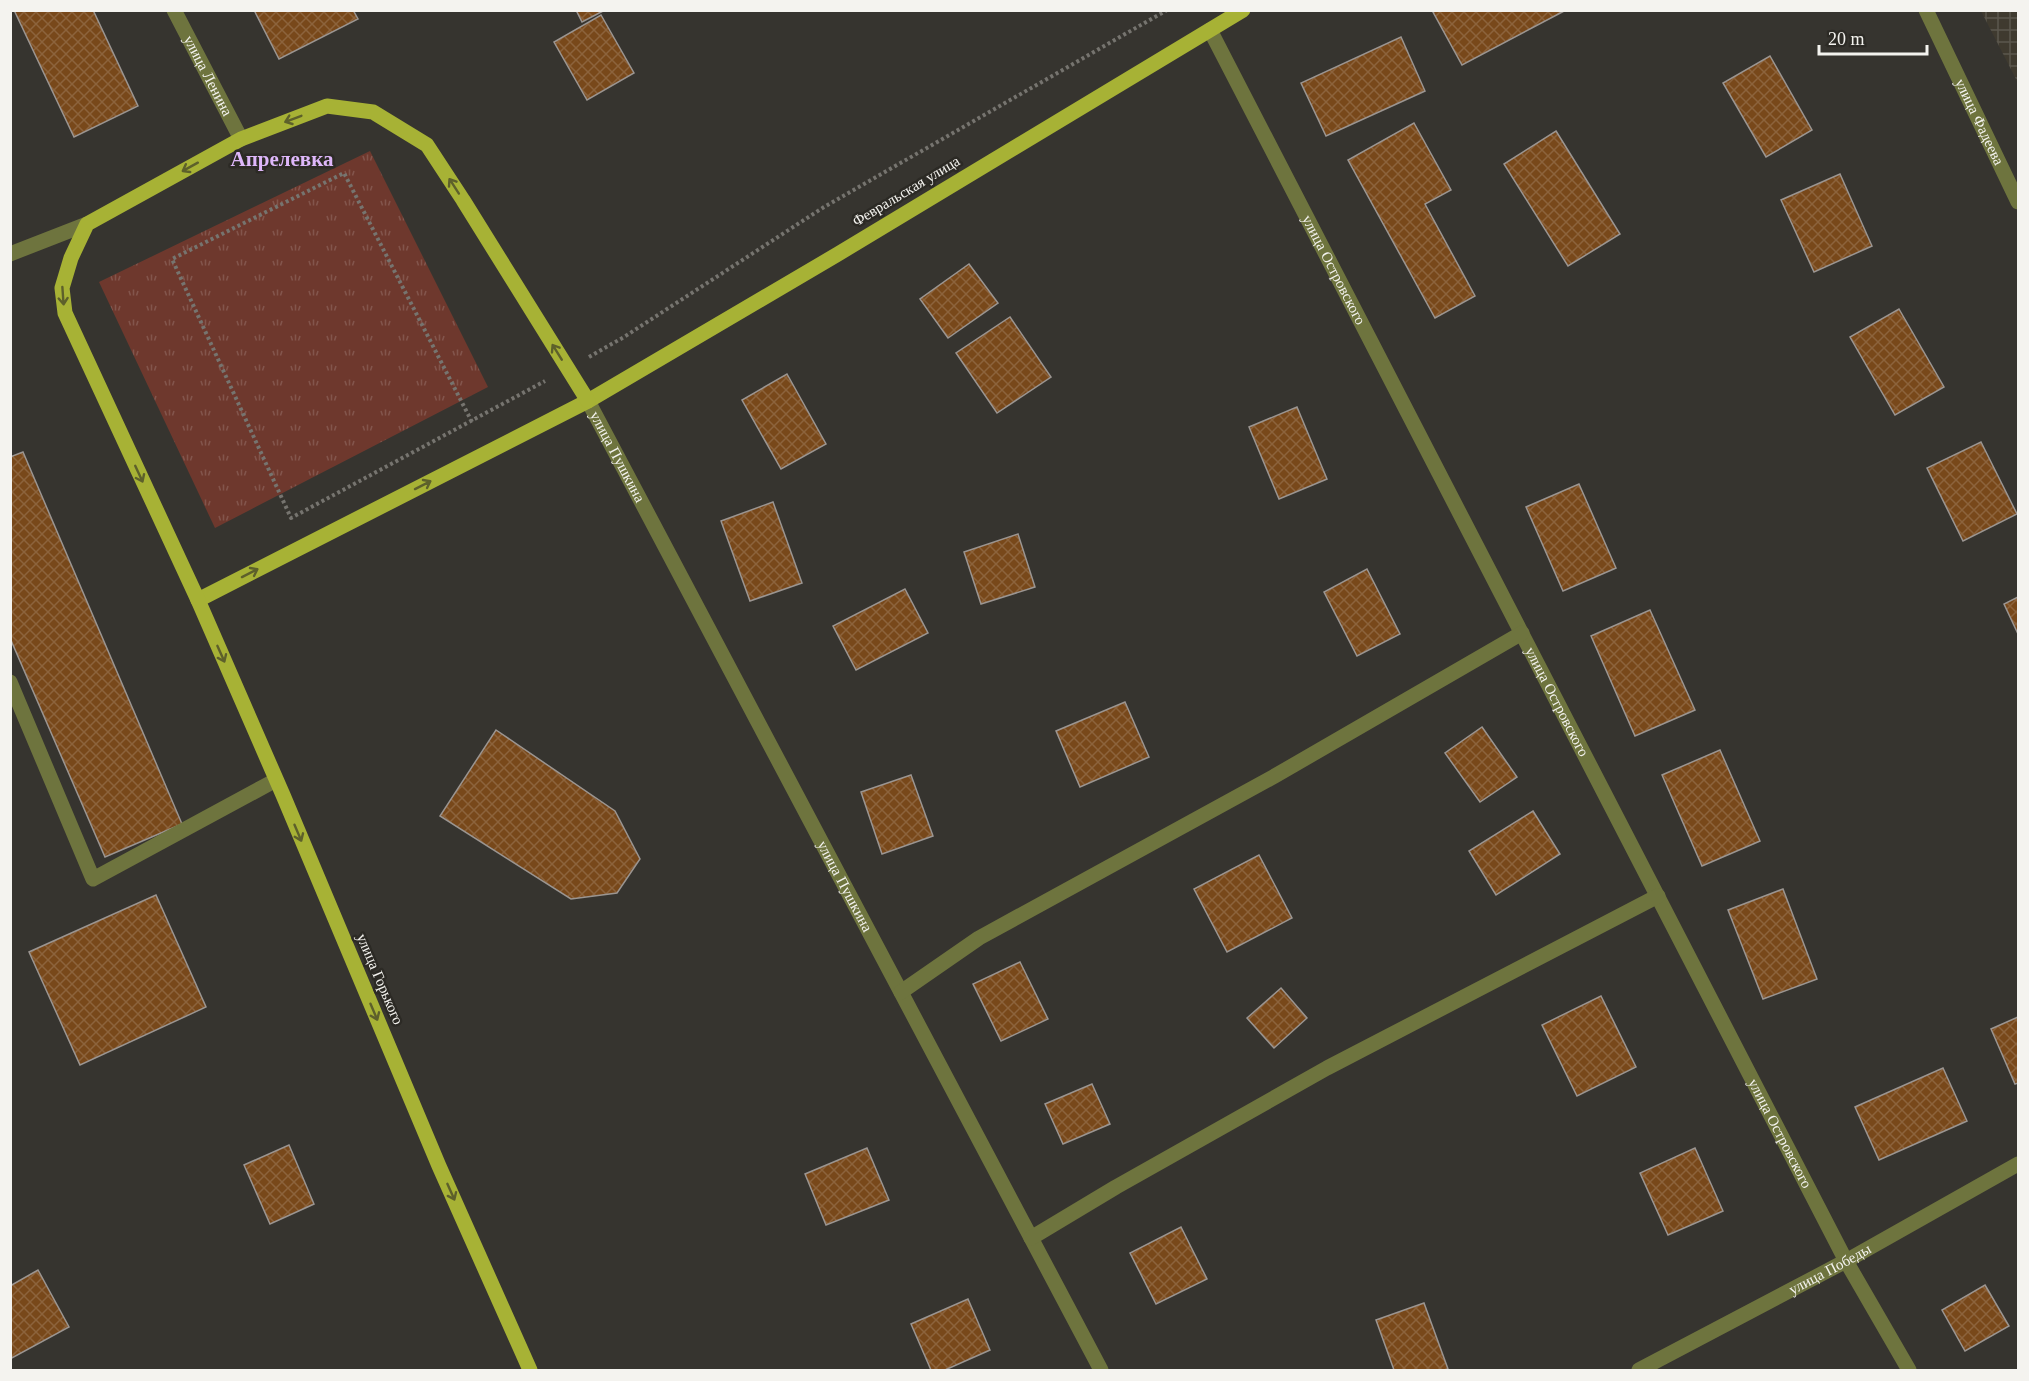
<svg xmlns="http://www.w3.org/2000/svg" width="2029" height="1381" font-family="Georgia,serif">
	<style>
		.industrial { fill: url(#industrial-grid) }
		.park { fill: url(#park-tufts) }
		.building { fill: url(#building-cross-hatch); stroke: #9b9591; stroke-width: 1.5 }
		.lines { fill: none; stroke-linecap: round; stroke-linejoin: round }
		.path { stroke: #76746f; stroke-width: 4; stroke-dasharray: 3 3; stroke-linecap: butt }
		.minor { stroke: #6e743e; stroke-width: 15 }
		.major { stroke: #a7b235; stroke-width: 15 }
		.oneway { stroke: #5d602b }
		.labels { text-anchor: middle; stroke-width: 5; stroke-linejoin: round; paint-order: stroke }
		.street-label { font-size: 15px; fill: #f4f3ef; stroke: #2c2a25 }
		.district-label { font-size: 21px; font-weight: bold; fill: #deb7fa; stroke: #2c2a25 }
	</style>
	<defs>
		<pattern id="industrial-grid" width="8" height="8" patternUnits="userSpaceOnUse" patternTransform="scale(1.5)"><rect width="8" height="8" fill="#3f3a2f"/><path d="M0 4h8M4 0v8" fill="none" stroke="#5b574d"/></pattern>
		<pattern id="park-tufts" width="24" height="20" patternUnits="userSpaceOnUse" patternTransform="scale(1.5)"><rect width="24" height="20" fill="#6e382d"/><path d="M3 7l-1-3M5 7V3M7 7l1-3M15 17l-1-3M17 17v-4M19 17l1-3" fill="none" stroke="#83554c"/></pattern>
		<pattern id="building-cross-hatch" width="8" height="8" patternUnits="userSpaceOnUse" patternTransform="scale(1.5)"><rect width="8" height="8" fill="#78481a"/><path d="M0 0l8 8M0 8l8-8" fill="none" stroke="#8c633c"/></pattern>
	</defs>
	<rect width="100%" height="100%" fill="#36342f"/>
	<path class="industrial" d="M1981 11H2018V83Z"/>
	<path class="park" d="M370 151 488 387 215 528 99 282Z"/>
	<g class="building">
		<path d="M14 10H93L138 106 74 137Z"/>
		<path d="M254 10H353L358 19 279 59Z"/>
		<path d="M576 10H605L582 22Z"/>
		<path d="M1437 10H1566L1462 65 1433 12Z"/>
		<path d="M601 15 634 73 587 100 554 42Z"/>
		<path d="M1401 37 1425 91 1326 136 1301 83Z"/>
		<path d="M1770 56 1812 130 1766 157 1723 83Z"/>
		<path d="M1414 123 1451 190 1425 204 1475 296 1435 318 1348 160Z"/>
		<path d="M1556 131 1620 234 1568 266 1504 164Z"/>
		<path d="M1840 174 1872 246 1814 272 1781 200Z"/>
		<path d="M969 264 998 303 948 338 920 299Z"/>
		<path d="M1899 309 1944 387 1895 415 1850 337Z"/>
		<path d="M1010 317 1051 377 997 413 956 353Z"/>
		<path d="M787 374 826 444 781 469 742 400Z"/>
		<path d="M1297 407 1327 479 1279 499 1249 427Z"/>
		<path d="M1981 442 2017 514 1963 541 1927 468Z"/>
		<path d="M23 452 182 824 105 857 10 638V457Z"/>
		<path d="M1579 484 1616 568 1563 591 1526 507Z"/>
		<path d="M773 502 802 583 750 601 721 521Z"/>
		<path d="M1018 534 1035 587 981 604 964 552Z"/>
		<path d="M1367 569 1400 634 1357 656 1324 592Z"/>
		<path d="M905 589 928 633 856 670 833 626Z"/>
		<path d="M2018 597V634L2004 604Z"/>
		<path d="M1650 610 1695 710 1635 736 1591 636Z"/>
		<path d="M1125 702 1149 757 1080 787 1056 731Z"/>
		<path d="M1482 727 1517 777 1480 802 1445 753Z"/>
		<path d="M496 730 615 811 640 859 617 893 571 899 440 816Z"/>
		<path d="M1720 750 1760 841 1702 866 1662 775Z"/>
		<path d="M911 775 933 836 882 854 861 792Z"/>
		<path d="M1533 811 1560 854 1496 895 1469 851Z"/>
		<path d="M1259 855 1292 918 1227 952 1194 889Z"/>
		<path d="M1783 889 1817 979 1763 999 1728 910Z"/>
		<path d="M156 895 206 1007 80 1065 29 952Z"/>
		<path d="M1020 962 1048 1019 1001 1041 973 984Z"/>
		<path d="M1281 988 1307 1018 1274 1048 1247 1018Z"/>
		<path d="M1601 996 1636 1067 1577 1096 1542 1025Z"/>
		<path d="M2018 1017V1083L2015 1084 1991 1029Z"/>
		<path d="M1943 1068 1967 1121 1879 1160 1855 1107Z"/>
		<path d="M1092 1084 1110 1124 1063 1144 1045 1104Z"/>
		<path d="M289 1145 314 1204 270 1224 244 1165Z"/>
		<path d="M867 1148 889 1200 826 1225 805 1174Z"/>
		<path d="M1695 1148 1723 1211 1668 1235 1640 1173Z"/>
		<path d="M1181 1227 1207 1279 1156 1304 1130 1253Z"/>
		<path d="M38 1270 69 1327 10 1359V1286Z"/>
		<path d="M1985 1285 2009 1326 1965 1351 1942 1310Z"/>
		<path d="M968 1299 990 1350 945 1370H931L911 1324Z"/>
		<path d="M1424 1303 1448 1369 1444 1370H1394L1376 1320Z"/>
	</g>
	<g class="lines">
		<g class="path">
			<path d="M589 357 624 337 824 207 1167 10"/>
			<path d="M472 422 344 173 172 259 291 518 545 381"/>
		</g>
		<g class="minor">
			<path id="s1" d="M174 10 241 139"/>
			<path id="s2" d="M1926 10 2018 202"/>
			<path id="s3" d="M1210 30 1846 1261 1909 1370"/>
			<path d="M10 254 87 224"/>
			<path id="s4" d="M588 401 1101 1370"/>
			<path d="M10 682 93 879 276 780"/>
			<path d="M901 992 979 938 1273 777 1522 633"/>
			<path d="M1031 1238 1116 1187 1327 1068 1658 896"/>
			<path id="s5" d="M1639 1370 1846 1261 2018 1164"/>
		</g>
		<g class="major">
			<path d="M198 600 588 401 838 254 1243 10"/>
			<path d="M530 1370 439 1166 283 795 198 600 65 313 62 288 71 258 87 224 241 139 327 106 373 112 427 145 463 200 588 401"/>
		</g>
	</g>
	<defs><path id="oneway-shaft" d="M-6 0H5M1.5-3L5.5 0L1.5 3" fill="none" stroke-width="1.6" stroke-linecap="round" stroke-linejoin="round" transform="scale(1.5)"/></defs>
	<g class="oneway">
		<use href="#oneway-shaft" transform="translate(293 119) rotate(159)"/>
		<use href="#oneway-shaft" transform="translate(190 167) rotate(151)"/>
		<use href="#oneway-shaft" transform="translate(454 186) rotate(-123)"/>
		<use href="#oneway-shaft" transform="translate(63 296) rotate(86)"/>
		<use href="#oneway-shaft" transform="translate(557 352) rotate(-122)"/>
		<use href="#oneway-shaft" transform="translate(139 474) rotate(65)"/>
		<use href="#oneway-shaft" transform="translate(423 485) rotate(-27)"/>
		<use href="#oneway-shaft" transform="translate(250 573) rotate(-27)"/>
		<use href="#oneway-shaft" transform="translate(221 654) rotate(66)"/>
		<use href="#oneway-shaft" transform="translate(298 833) rotate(67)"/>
		<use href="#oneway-shaft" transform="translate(374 1012) rotate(67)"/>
		<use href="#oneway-shaft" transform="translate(451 1192) rotate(66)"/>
	</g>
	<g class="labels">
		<g class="street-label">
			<text dy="5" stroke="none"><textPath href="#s1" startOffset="74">улица Ленина</textPath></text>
			<text dy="5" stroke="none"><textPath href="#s2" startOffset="124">улица Фадеева</textPath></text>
			<text transform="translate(906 191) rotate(-31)" y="5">Февральская улица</text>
			<text dy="5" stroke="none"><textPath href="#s3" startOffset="270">улица Островского</textPath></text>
			<text dy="5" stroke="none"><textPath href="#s4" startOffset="63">улица Пушкина</textPath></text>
			<text dy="5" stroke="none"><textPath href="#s3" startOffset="756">улица Островского</textPath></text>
			<text dy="5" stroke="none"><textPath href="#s4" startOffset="549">улица Пушкина</textPath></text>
			<text transform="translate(380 979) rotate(67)" y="5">улица Горького</text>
			<text dy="5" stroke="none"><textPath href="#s3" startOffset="1242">улица Островского</textPath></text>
			<text dy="5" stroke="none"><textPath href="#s5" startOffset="216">улица Победы</textPath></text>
		</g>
		<g class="district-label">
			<text x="282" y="166">Апрелевка</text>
		</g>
	</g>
	<rect width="2029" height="1381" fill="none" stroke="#f4f3ef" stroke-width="24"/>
	<path d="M1819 45v9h108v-9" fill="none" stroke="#f4f3ef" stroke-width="3"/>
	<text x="1828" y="45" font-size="18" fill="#f4f3ef" stroke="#2c2a25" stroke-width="4.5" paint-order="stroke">20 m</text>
</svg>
